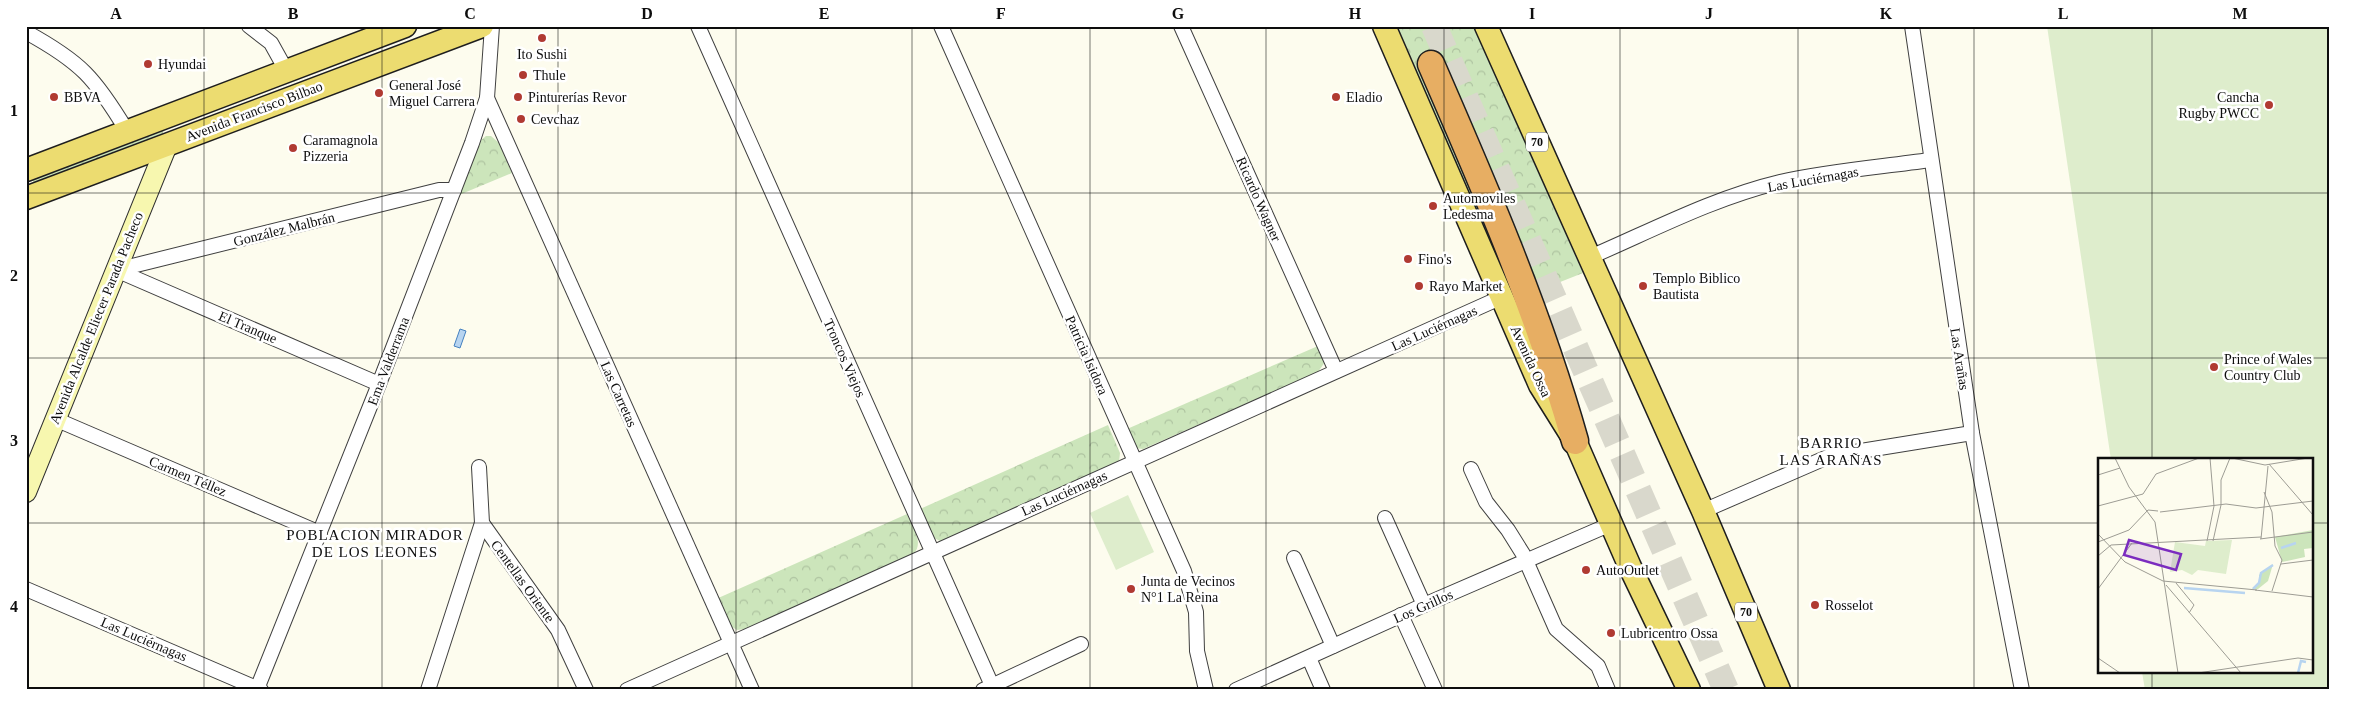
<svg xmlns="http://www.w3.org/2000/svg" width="2356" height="716" font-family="'Times New Roman',serif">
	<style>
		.grass { fill: url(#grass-dots) }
		.park { fill: url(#park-crowns) }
		.pitch { fill: #deedcc }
		.water { fill: #b7d4f0; stroke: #4581c0 }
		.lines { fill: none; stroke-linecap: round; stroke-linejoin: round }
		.motorway-tunnel { stroke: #d9d8cc; stroke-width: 26; stroke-dasharray: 26 13; stroke-linecap: butt }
		.minor-casing { stroke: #404040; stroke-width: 16 }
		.secondary-casing { stroke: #2f2f2f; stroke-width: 22 }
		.primary-casing { stroke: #1e1e1e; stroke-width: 25 }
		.motorway-casing { stroke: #1e1e1e; stroke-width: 29 }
		.minor { stroke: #fff; stroke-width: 14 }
		.secondary { stroke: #f7f7af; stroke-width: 20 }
		.primary { stroke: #ecdc70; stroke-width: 22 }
		.motorway { stroke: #e7ae63; stroke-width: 26 }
		.grid { fill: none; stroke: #0d0d0d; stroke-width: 1; stroke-opacity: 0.55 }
		.poi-dot { fill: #b03a32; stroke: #fff; stroke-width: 2 }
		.labels { text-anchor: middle; stroke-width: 5; stroke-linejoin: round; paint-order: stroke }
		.shield { fill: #fff; stroke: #565656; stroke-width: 1 }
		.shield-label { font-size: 12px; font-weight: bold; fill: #0d0d0d }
		.poi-label { font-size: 14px; fill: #0d0d0d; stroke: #fff; text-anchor: start }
		.street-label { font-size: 14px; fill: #0d0d0d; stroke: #fff }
		.neighbourhood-label { font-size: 15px; letter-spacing: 1px; fill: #0d0d0d; stroke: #fff }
		.inset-river { fill: none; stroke: #b7d4f0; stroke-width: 2.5 }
		.inset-road { fill: none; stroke: #9d9c94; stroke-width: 1 }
		.view { fill: #7b2cbf; fill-opacity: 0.15; stroke: #7b2cbf; stroke-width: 2.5 }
		.inset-edge { fill: none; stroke: #0d0d0d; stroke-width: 2.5 }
		.neatline { fill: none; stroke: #0d0d0d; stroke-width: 2 }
		.grid-label { font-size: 16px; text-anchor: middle; font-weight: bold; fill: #0d0d0d }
	</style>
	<defs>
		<pattern id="grass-dots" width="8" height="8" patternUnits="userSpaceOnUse" patternTransform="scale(1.25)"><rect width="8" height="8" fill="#cce5bb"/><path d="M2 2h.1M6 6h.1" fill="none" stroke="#aec3a0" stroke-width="1.8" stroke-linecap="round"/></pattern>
		<pattern id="park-crowns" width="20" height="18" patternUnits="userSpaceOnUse" patternTransform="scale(1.25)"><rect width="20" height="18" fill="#cce5bb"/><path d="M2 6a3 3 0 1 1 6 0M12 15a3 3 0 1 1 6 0" fill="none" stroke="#aec3a0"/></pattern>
	</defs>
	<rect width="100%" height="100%" fill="#fdfcee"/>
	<path class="grass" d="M164 130 161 137 34 183 32 179Z"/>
	<g class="park">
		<path d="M1394 26H1473L1583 273 1512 301Z"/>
		<path d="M486 136H491L499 143 512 173 459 195 480 141Z"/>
		<path d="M1318 346 1325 362 1318 372 1143 449 1135 448 1127 429Z"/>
		<path d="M1108 425 1120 453 1119 462 942 542 934 538 920 509Z"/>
		<path d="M907 514C912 525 925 544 913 554L745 629 737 630 729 625 716 599Z"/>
	</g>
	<g class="pitch">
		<path d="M2047 26H2330V690H2145L2142 672H2312V460H2111Z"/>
		<path d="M1128 495 1154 552 1116 570 1090 513Z"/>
	</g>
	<path class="water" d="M460 329 466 331 460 348 454 346Z"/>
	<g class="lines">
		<path class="motorway-tunnel" d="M1434 26 1726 690"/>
		<defs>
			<g id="minor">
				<path d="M249 26 271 43 286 70"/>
				<path d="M698 26 994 690"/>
				<path d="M941 26 1184 571 1196 612 1197 651 1206 690"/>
				<path d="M1181 26 1336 371"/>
				<path d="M1912 26 1972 433 2022 690"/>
				<path d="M26 32C81 62 95 78 127 131"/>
				<path d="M487 98 752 690"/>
				<path d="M1588 258C1651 231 1713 198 1780 182 1829 171 1881 167 1930 160"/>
				<path d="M116 270 439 190H454"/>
				<path d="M116 270 379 384"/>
				<path d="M55 419 320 533"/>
				<path d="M479 467 482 523 558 630 586 690"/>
				<path d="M1471 469 1486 502 1508 530 1523 554 1556 629 1598 666 1608 690"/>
				<path d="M1703 511 1830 456 1972 433"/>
				<path d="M1385 518 1424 605"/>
				<path d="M1294 558 1333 646"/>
				<path d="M26 589 261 690"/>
				<path d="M1401 615 1435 690"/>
				<path d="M1309 658 1323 690"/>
				<path d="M257 689 379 384 472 143 487 98 492 26"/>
				<path d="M428 690 482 523"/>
				<path d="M627 690 1502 297"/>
				<path d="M983 690 1081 644"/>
				<path d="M1236 690 1424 605 1611 524"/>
			</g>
			<path id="secondary" d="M26 492 167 145"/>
			<g id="primary">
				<path d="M1384 26 1540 385 1575 441 1630 567 1689 690"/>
				<path d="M1486 26 1703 511 1779 690"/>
				<path d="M26 170 405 26"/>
				<path d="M26 198 482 26"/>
			</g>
			<path id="motorway" d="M1431 64C1485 188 1538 310 1575 441"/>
		</defs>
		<use href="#minor" class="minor-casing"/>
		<use href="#secondary" class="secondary-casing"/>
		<use href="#primary" class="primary-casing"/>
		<use href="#motorway" class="motorway-casing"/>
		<use href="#minor" class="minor"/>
		<use href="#secondary" class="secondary"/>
		<use href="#primary" class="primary"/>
		<use href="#motorway" class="motorway"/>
	</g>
	<path class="grid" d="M204 26V690M382 26V690M558 26V690M736 26V690M912 26V690M1090 26V690M1266 26V690M1444 26V690M1620 26V690M1798 26V690M1974 26V690M2152 26V460M26 193H2330M26 358H2330M26 523H2100M2312 523H2330M2152 672V690"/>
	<g class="poi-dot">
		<circle cx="542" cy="38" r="5"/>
		<circle cx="148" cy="64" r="5"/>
		<circle cx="523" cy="75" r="5"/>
		<circle cx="379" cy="93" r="5"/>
		<circle cx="54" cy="97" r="5"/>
		<circle cx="518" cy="97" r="5"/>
		<circle cx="1336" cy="97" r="5"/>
		<circle cx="2269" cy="105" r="5"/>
		<circle cx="521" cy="119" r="5"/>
		<circle cx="293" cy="148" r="5"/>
		<circle cx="1433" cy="206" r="5"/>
		<circle cx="1408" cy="259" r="5"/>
		<circle cx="1419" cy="286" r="5"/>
		<circle cx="1643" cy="286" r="5"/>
		<circle cx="2214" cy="367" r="5"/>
		<circle cx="1586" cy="570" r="5"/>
		<circle cx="1131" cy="589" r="5"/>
		<circle cx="1815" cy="605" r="5"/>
		<circle cx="1611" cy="633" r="5"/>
	</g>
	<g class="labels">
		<g class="shield">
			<rect x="1526" y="132.5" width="22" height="19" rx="4"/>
			<rect x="1735" y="602.5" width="22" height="19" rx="4"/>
		</g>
		<g class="shield-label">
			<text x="1537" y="146">70</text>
			<text x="1746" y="616">70</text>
		</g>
		<g class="poi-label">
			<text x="542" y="59" text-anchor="middle">Ito Sushi</text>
			<text x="158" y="69">Hyundai</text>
			<text x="533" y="80">Thule</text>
			<text x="389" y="90">General José<tspan x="389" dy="16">Miguel Carrera</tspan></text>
			<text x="64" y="102">BBVA</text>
			<text x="528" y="102">Pinturerías Revor</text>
			<text x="1346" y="102">Eladio</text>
			<text x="2259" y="102" text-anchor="end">Cancha<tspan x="2259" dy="16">Rugby PWCC</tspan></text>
			<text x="531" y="124">Cevchaz</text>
			<text x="303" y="145">Caramagnola<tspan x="303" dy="16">Pizzeria</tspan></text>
			<text x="1443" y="203">Automoviles<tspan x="1443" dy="16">Ledesma</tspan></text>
			<text x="1418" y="264">Fino's</text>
			<text x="1653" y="283">Templo Biblico<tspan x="1653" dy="16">Bautista</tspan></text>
			<text x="1429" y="291">Rayo Market</text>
			<text x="2224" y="364">Prince of Wales<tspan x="2224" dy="16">Country Club</tspan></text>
			<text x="1596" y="575">AutoOutlet</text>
			<text x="1141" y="586">Junta de Vecinos<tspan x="1141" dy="16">N°1 La Reina</tspan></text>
			<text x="1825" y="610">Rosselot</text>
			<text x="1621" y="638">Lubricentro Ossa</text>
		</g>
		<g class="street-label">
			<text transform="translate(254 111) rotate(-21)" y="5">Avenida Francisco Bilbao</text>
			<text transform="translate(1813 179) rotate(-10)" y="5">Las Luciérnagas</text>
			<text transform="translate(1259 199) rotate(66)" y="5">Ricardo Wagner</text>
			<text transform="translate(284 229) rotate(-14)" y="5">González Malbrán</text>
			<text transform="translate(96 318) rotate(-68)" y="5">Avenida Alcalde Eliecer Parada Pacheco</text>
			<text transform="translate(248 327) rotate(23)" y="5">El Tranque</text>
			<text transform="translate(1434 328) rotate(-24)" y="5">Las Luciérnagas</text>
			<text transform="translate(1087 355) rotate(66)" y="5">Patricia Isidora</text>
			<text transform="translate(845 358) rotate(66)" y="5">Troncos Viejos</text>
			<text transform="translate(1960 359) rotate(81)" y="5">Las Arañas</text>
			<text transform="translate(388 361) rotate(-69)" y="5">Ema Valderrama</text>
			<text transform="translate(1531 361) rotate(65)" y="5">Avenida Ossa</text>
			<text transform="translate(619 394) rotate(66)" y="5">Las Carretas</text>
			<text transform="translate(188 476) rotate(23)" y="5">Carmen Téllez</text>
			<text transform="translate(1064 493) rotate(-24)" y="5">Las Luciérnagas</text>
			<text transform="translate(523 581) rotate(54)" y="5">Centellas Oriente</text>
			<text transform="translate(1423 606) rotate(-24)" y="5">Los Grillos</text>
			<text transform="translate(144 639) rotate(23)" y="5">Las Luciérnagas</text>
		</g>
		<g class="neighbourhood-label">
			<text x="1831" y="448">BARRIO<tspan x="1831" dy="17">LAS ARAÑAS</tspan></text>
			<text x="375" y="540">POBLACION MIRADOR<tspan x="375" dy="17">DE LOS LEONES</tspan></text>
		</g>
	</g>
	<g transform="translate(2098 458)">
		<rect width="215" height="215" fill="#fdfcee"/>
		<path d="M215 72V90L206 91 207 99 184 104 177 79ZM175 106 170 123 160 131H154L161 125V117Z" fill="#cce5bb"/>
		<path d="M134 82 128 116 100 112 94 117 84 112 72 114 77 84 107 88 108 83Z" fill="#deedcc"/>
		<path class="inset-river" d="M183 90 198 85M86 130 147 135M155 131 161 125 163 115 175 107M200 215 203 203 208 204"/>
		<path class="inset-road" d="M17 0 31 29 57 64 80 215M134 0 167 7 210 0M171 6 215 57M0 17 22 10M166 34 174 54 177 88 184 102 174 133M0 48 45 36 58 16 101 0M62 54 128 46 158 50 215 43M0 76 27 104 65 123 159 132M162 81 215 74M163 81 170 8M109 83 116 48 112 0M115 83 123 47V22L132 0M0 84 31 72 50 52 60 53M0 98 13 87 163 79M183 106 215 102M78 125 96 147 91 155M68 127 143 215M0 131 34 85M157 132 215 139M0 200 22 215M100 215 200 200 215 202"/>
		<path class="view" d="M31 82 83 96 78 112 26 97Z"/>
		<rect width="215" height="215" class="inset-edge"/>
	</g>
	<rect width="2356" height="716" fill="none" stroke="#ffffff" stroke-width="55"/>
	<rect x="28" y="28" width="2300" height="660" class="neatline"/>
	<g class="grid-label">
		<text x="116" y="19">A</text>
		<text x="293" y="19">B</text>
		<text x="470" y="19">C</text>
		<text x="647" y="19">D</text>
		<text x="824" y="19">E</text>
		<text x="1001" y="19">F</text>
		<text x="1178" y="19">G</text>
		<text x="1355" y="19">H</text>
		<text x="1532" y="19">I</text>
		<text x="1709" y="19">J</text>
		<text x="1886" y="19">K</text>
		<text x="2063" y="19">L</text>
		<text x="2240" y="19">M</text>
		<text x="14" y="116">1</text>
		<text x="14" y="281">2</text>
		<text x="14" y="446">3</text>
		<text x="14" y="612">4</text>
	</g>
</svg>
